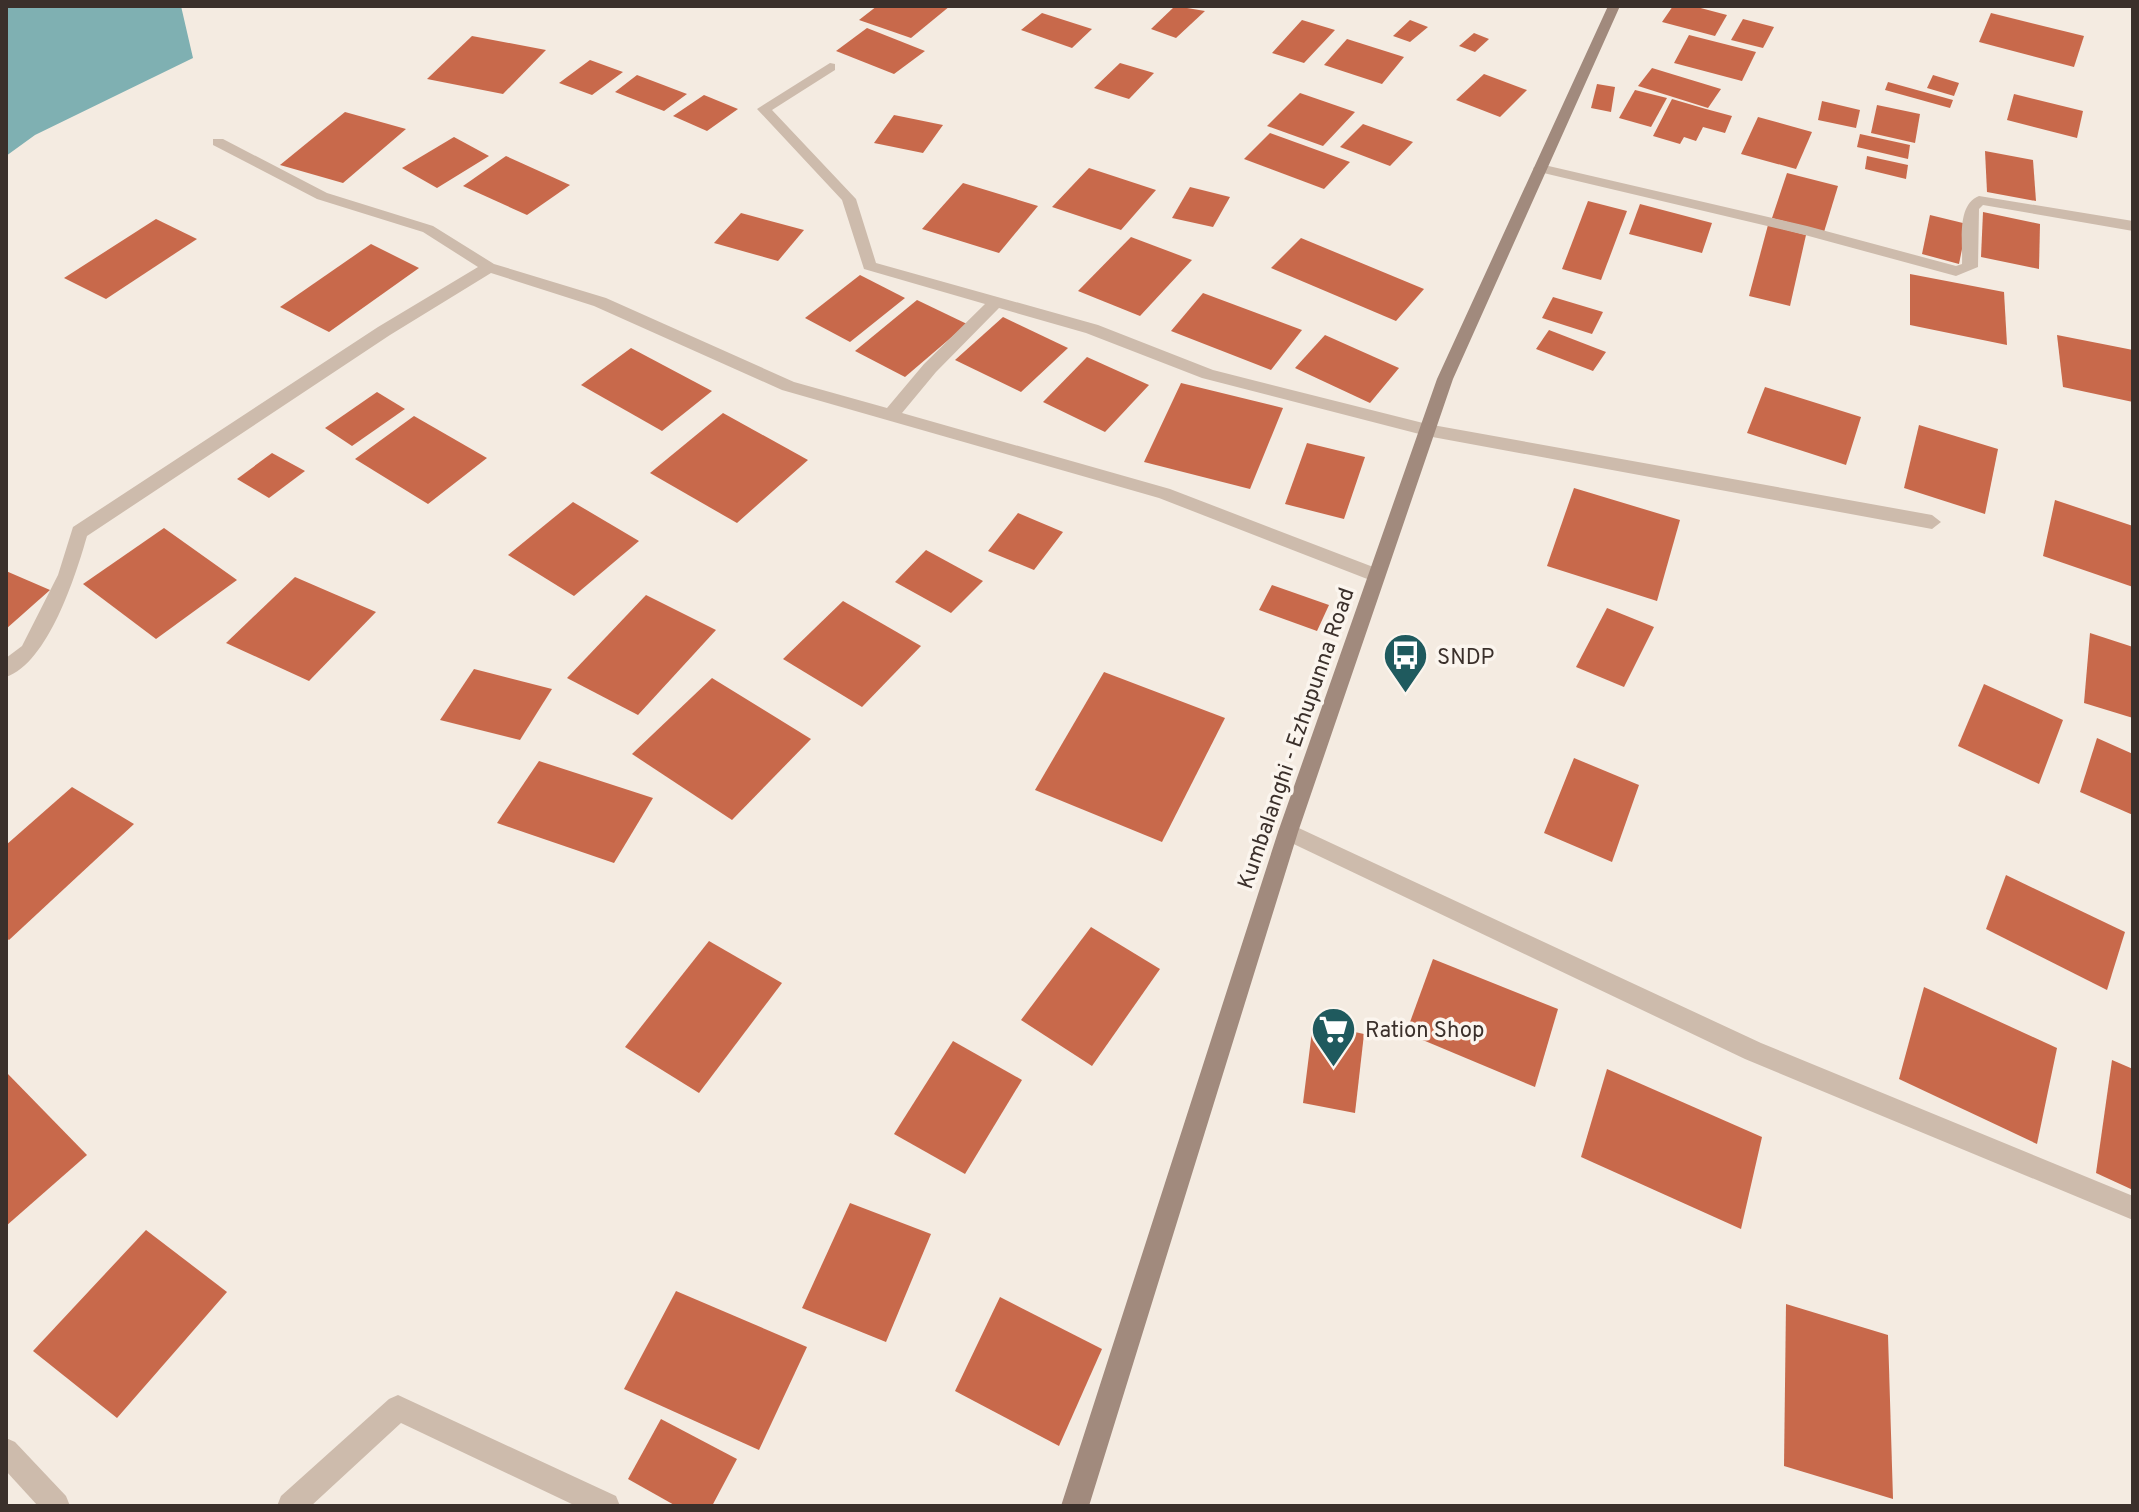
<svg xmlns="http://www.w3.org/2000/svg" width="2139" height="1512" font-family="Overpass,sans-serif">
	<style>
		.water { fill: #7fb0b2 }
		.building { fill: #c8694b }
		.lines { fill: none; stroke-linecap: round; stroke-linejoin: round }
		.street { fill: #cdbbac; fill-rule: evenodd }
		.secondary { fill: #a18a7d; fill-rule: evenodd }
		.labels { text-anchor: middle; stroke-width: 7; stroke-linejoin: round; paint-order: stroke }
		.poi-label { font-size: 22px; fill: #3b302b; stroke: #fbf5ee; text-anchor: start }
		.street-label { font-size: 22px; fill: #3b302b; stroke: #fbf5ee }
	</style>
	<rect width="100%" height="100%" fill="#f4ebe1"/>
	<path class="water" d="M6 6H181L193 58 35 135 6 156Z"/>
	<g class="building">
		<path d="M877 6H950L911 38 859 20Z"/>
		<path d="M1175 6 1205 11 1176 38 1151 29Z"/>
		<path d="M1673 6H1693L1727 15 1715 36 1662 22Z"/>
		<path d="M1042 13 1092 29 1072 48 1021 30Z"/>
		<path d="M1991 13 2084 36 2074 67 1979 42Z"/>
		<path d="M1743 19 1774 27 1763 48 1731 40Z"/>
		<path d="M1302 20 1335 30 1304 63 1272 53Z"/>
		<path d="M1410 20 1428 27 1410 42 1393 36Z"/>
		<path d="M867 28 925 51 894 74 836 51Z"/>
		<path d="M1474 33 1489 39 1475 52 1459 46Z"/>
		<path d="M1689 35 1756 52 1742 81 1674 63Z"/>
		<path d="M472 36 546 50 503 94 427 79Z"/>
		<path d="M1347 39 1404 57 1382 84 1324 65Z"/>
		<path d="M590 60 623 72 592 95 559 83Z"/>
		<path d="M1120 63 1154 73 1129 99 1094 88Z"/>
		<path d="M1652 68 1721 89 1708 108 1638 86Z"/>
		<path d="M1484 74 1527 90 1500 117 1456 100Z"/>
		<path d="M637 75 687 94 664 111 615 92Z"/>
		<path d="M1933 75 1959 83 1954 96 1927 88Z"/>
		<path d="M1888 82 1953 100 1950 108 1885 90Z"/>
		<path d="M1597 84 1615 87 1611 112 1591 108Z"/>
		<path d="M1635 90 1667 98 1651 127 1619 118Z"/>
		<path d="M1300 93 1355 112 1323 146 1267 126Z"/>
		<path d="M2014 94 2083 111 2077 138 2007 120Z"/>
		<path d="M704 95 738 109 707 131 673 116Z"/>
		<path d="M1672 99 1706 109 1732 116 1725 133 1703 127 1696 141 1684 137 1680 144 1653 136Z"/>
		<path d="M1822 101 1860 110 1856 128 1818 120Z"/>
		<path d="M1877 105 1920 114 1915 143 1871 133Z"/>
		<path d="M345 112 406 129 343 183 280 165Z"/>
		<path d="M894 115 943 125 923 153 874 143Z"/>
		<path d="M1758 117 1812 132 1796 169 1741 154Z"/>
		<path d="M1363 124 1413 142 1390 166 1340 147Z"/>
		<path d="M1270 133 1350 162 1324 189 1244 159Z"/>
		<path d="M1860 134 1910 145 1908 159 1857 147Z"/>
		<path d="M454 137 489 156 437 188 402 168Z"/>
		<path d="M1985 151 2033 160 2036 201 1987 192Z"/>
		<path d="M506 156 570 185 527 215 463 186Z"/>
		<path d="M1867 156 1908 165 1906 179 1865 169Z"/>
		<path d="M1089 168 1156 190 1121 230 1052 207Z"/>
		<path d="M1787 173 1838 186 1824 232 1772 218Z"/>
		<path d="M963 183 1038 206 999 253 922 229Z"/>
		<path d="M1190 187 1230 197 1213 227 1172 218Z"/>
		<path d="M1588 201 1627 211 1601 280 1562 269Z"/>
		<path d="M1640 204 1712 223 1702 253 1629 234Z"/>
		<path d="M1983 212 2040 224 2039 269 1981 257Z"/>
		<path d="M741 213 804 230 778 261 714 243Z"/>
		<path d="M1930 215 1967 224 1959 264 1922 254Z"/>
		<path d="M156 219 197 239 106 299 64 278Z"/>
		<path d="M1768 225 1806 235 1790 306 1749 296Z"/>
		<path d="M1131 237 1192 260 1140 316 1078 291Z"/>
		<path d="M1301 238 1424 289 1396 321 1271 268Z"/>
		<path d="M371 244 419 268 329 332 280 307Z"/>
		<path d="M1910 274 2004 292 2007 345 1910 325Z"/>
		<path d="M860 275 905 298 850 342 805 318Z"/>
		<path d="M1203 293 1302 330 1271 370 1171 331Z"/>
		<path d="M1553 297 1603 312 1592 334 1542 318Z"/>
		<path d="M917 300 967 324 905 377 855 351Z"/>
		<path d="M1003 317 1068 348 1021 392 955 360Z"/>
		<path d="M1549 330 1606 352 1593 371 1536 349Z"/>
		<path d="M1325 335 1399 368 1370 403 1295 368Z"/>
		<path d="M2057 335 2133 350V402L2063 387Z"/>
		<path d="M631 348 712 391 662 431 581 385Z"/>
		<path d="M1087 357 1149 385 1105 432 1043 402Z"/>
		<path d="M1181 383 1283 408 1250 489 1144 462Z"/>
		<path d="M1765 387 1861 417 1846 465 1747 433Z"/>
		<path d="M377 392 405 409 352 446 325 428Z"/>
		<path d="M723 413 808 460 737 523 650 473Z"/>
		<path d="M414 416 487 458 428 504 355 459Z"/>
		<path d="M1919 425 1998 449 1985 514 1904 488Z"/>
		<path d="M1307 443 1365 457 1344 519 1285 504Z"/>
		<path d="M272 453 305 471 269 498 237 479Z"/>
		<path d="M1574 488 1680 520 1657 601 1547 566Z"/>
		<path d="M2055 500 2133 526V587L2043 556Z"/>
		<path d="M573 502 639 541 574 596 508 555Z"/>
		<path d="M1018 513 1063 532 1034 570 988 551Z"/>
		<path d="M164 528 237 580 156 639 83 584Z"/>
		<path d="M926 550 983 581 951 613 895 582Z"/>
		<path d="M6 571 50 590 6 629Z"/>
		<path d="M295 577 376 612 309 681 226 643Z"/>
		<path d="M1272 585 1329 605 1317 631 1259 610Z"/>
		<path d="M646 595 716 630 638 715 567 678Z"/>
		<path d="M843 601 921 646 862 707 783 659Z"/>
		<path d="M1607 608 1654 627 1624 687 1576 667Z"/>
		<path d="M2090 633 2133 647V718L2084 703Z"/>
		<path d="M474 669 552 689 520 740 440 720Z"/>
		<path d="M1104 672 1225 718 1162 842 1035 790Z"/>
		<path d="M712 678 811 739 732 820 632 754Z"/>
		<path d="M1984 684 2063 720 2039 784 1958 746Z"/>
		<path d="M2097 738 2133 754V815L2080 792Z"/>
		<path d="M1574 758 1639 785 1612 862 1544 833Z"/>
		<path d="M539 761 653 798 614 863 497 823Z"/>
		<path d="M72 787 134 824 9 940 6 938V845Z"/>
		<path d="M2006 875 2125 932 2107 990 1986 929Z"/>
		<path d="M1091 927 1160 969 1092 1066 1021 1020Z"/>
		<path d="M709 941 782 983 699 1093 625 1047Z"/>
		<path d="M1433 959 1558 1009 1535 1087 1406 1033Z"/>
		<path d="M1924 987 2057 1048 2037 1144 1899 1079Z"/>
		<path d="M1313 1023 1364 1034 1355 1113 1303 1103Z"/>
		<path d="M953 1041 1022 1080 965 1174 894 1134Z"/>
		<path d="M2112 1060 2133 1069V1190L2096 1173Z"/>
		<path d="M1607 1069 1762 1137 1741 1229 1581 1157Z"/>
		<path d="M6 1072 87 1155 6 1226Z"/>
		<path d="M850 1203 931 1234 886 1342 802 1308Z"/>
		<path d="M146 1230 227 1292 117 1418 33 1351Z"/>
		<path d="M676 1291 807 1347 759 1450 624 1389Z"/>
		<path d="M1000 1297 1102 1349 1059 1446 955 1391Z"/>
		<path d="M1786 1304 1888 1335 1893 1499 1784 1466Z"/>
		<path d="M661 1419 737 1459 712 1506H676L628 1479Z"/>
	</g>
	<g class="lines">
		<g class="street">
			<path d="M830 63 835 64V70L772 110 856 199 876 263 1098 325 1213 370 1427 424 1932 515 1941 522 1932 529 1427 436 1202 378 1086 333 999 308 936 372 902 413 1170 489 1381 570 1384 575 1381 580 1375 582 1159 498 782 390 594 306 491 273 390 335 87 536C76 575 48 663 6 677V658L22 646 58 575 73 527 378 327 478 267 423 232 317 199 213 145V139H223L327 193 433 226 494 264 606 298 794 382 887 408 924 364 985 304 864 269 842 200 757 109Z"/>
			<path d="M1540 164 1807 226 1956 266 1962 264C1963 243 1956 205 1979 196L2133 221V231L1983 205 1979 209 1978 267 1956 276 1805 235 1535 171 1533 168Z"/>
			<path d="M1288 823 1761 1043 2133 1196V1220L1745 1059 1281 838 1278 832 1281 826Z"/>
			<path d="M398 1395 616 1496 620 1506H576L401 1423 311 1506H277L281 1496 389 1399Z"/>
			<path d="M6 1438 15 1442 66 1496 70 1506H38L6 1471Z"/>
		</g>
		<path class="secondary" d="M1608 6H1620L1453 379 1298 832 1089 1506H1061L1278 832 1437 379Z"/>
	</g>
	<defs>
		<symbol id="bus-pin" viewBox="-11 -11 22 30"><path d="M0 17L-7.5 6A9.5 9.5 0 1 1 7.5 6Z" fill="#1f5a5e" stroke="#fbf5ee"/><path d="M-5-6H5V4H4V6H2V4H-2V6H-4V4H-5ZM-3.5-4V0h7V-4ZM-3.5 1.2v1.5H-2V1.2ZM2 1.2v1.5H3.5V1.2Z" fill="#fff"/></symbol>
		<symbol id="supermarket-pin" viewBox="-11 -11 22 30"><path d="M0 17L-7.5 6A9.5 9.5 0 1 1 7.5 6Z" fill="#1f5a5e" stroke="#fbf5ee"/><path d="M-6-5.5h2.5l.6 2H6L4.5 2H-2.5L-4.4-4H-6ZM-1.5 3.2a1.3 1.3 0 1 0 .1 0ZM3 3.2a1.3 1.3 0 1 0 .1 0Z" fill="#fff"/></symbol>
	</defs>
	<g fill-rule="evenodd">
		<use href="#bus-pin" x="1380" y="630" width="51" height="69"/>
		<use href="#supermarket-pin" x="1308" y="1004" width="51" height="69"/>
	</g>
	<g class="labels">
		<g class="poi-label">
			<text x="1437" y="664">SNDP</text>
			<text x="1365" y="1037">Ration Shop</text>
		</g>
		<g class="street-label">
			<text transform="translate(1295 738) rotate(-71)" y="8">Kumbalanghi - Ezhupunna Road</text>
		</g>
	</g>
	<rect width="2139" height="1512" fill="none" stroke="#3b302b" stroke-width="16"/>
</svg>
